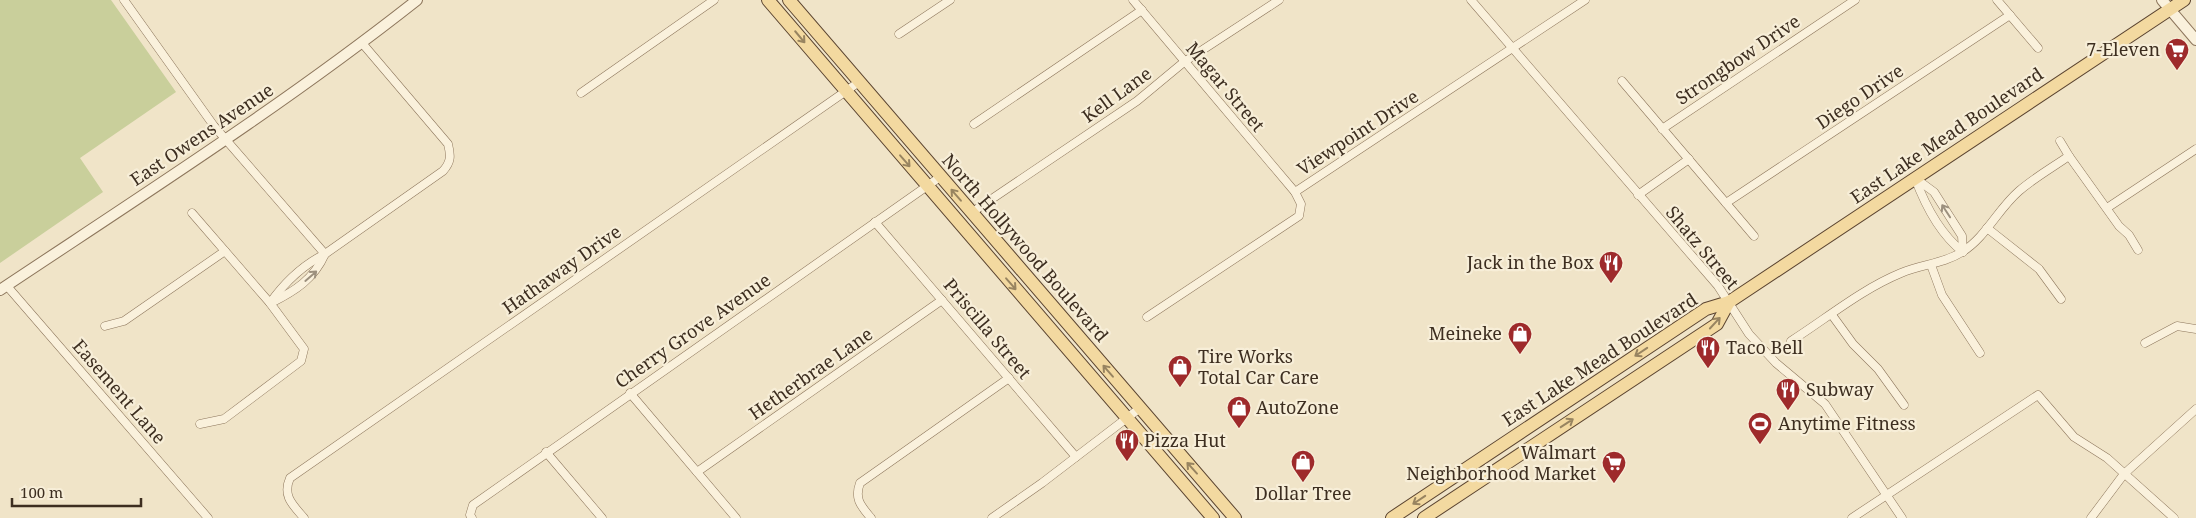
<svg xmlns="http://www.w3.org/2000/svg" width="2196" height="518" font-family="'Noto Serif',serif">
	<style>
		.green { fill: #c9cf9b }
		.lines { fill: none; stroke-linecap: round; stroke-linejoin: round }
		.minor-casing { stroke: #8d765c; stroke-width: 9 }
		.tertiary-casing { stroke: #8d765c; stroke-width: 12 }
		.primary-casing { stroke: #5b4430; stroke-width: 14 }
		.minor { stroke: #faf1dc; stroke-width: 8 }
		.tertiary { stroke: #faf1dc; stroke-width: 10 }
		.primary { stroke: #f3d9a0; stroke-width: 12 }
		.oneway { stroke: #988460 }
		.oneway2 { stroke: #9c907e }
		.labels { text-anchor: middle; stroke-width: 4.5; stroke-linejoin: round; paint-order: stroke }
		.poi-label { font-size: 18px; fill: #3d2e20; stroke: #f7eed8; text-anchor: start }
		.street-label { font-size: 18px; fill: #3d2e20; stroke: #f7eed8 }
	</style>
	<rect width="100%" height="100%" fill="#f0e4c8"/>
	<path class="green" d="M0 0H111L176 92 80 158 103 192 0 263Z"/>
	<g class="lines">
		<defs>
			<g id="minor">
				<path d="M124 0 214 126 325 254"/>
				<path d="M1133 0 1295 192"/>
				<path d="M1471 0 1718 286 1749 334 1776 363 1825 404 1902 518"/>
				<path d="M1997 0 2038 48"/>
				<path d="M899 34 950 0"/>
				<path d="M1622 81 1754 236"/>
				<path d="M581 93 714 0"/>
				<path d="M974 124 1142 10"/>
				<path d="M1662 129 1855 0"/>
				<path d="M2060 141 2069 156 2119 226 2129 235 2138 250"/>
				<path d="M1915 178 1934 192 1962 236 1963 252"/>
				<path d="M1915 178C1925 205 1940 234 1963 252"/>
				<path d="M1638 195 1689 159"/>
				<path d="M1726 203 2010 15"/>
				<path d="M2107 208 2196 149"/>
				<path d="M192 213 270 303 304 349 301 361 224 419 200 424"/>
				<path d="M971 213 1137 101 1184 62 1279 0"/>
				<path d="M875 222 1076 457"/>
				<path d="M1987 228 2039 269 2061 299"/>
				<path d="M1931 265 1942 295 1980 353"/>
				<path d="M7 286 208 518"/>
				<path d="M270 303C285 282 301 266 325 254L443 171C451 162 451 156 448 144L362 43"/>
				<path d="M271 303C295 291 314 279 325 254"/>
				<path d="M1832 315 1853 344 1878 369 1904 405"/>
				<path d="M1147 317 1299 216 1301 204 1295 192 1585 0"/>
				<path d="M105 326 124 321 225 251"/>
				<path d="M1791 341C1827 318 1862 289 1901 273 1922 264 1943 264 1962 252 1986 237 1998 209 2019 191 2034 178 2053 167 2069 156"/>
				<path d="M2145 343 2177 326 2196 329"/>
				<path d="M630 393 736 518"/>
				<path d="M546 452 602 518"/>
				<path d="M697 472 942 300"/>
				<path d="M304 518C293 505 282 496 290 478L859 82"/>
				<path d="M472 518 470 515 473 505 940 177"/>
				<path d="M871 518C861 506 854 499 860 483L1009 378"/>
				<path d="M992 518 1042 483 1140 408"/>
				<path d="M1852 518 2038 395 2074 437 2107 458 2174 518"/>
				<path d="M2091 518 2124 474 2196 409"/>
			</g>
			<g id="tertiary">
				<path d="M2162 0 2196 40"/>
				<path d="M0 290C141 196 284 105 417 0"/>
			</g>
			<g id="primary">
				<path d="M768 0 1213 518"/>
				<path d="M789 0 1235 518"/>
				<path d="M1392 518 1706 309 1729 302 2184 0"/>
				<path d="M1424 518 1717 324 1729 302"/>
			</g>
		</defs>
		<use href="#minor" class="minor-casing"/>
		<use href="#tertiary" class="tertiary-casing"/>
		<use href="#primary" class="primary-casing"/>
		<use href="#minor" class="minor"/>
		<use href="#tertiary" class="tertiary"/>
		<use href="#primary" class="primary"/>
	</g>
	<defs><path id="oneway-shaft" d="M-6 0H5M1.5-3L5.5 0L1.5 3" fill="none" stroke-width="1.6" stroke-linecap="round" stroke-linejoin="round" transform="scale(1.25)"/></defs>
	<g class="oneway">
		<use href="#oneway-shaft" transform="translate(800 37) rotate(50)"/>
		<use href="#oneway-shaft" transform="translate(905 161) rotate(49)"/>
		<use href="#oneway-shaft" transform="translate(956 195) rotate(-131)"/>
		<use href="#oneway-shaft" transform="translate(1011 284) rotate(49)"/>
		<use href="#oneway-shaft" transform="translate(1715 323) rotate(-47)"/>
		<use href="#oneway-shaft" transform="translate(1641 352) rotate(146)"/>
		<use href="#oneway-shaft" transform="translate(1108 371) rotate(-131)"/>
		<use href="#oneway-shaft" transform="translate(1567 423) rotate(-33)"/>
		<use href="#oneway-shaft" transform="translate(1192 468) rotate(-132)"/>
		<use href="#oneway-shaft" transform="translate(1419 500) rotate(146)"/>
	</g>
	<g class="oneway2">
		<use href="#oneway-shaft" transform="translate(1946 211) rotate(-123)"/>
		<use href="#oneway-shaft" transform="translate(311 276) rotate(-41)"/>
	</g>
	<defs>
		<symbol id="supermarket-pin" viewBox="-11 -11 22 30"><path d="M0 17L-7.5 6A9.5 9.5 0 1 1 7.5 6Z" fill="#9e2a2b" stroke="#f7eed8"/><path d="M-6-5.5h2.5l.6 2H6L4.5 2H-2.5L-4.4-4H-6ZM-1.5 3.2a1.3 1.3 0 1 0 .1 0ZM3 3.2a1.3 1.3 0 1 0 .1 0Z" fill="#fff"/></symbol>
		<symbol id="restaurant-pin" viewBox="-11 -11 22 30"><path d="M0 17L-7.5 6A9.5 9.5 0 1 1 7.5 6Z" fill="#9e2a2b" stroke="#f7eed8"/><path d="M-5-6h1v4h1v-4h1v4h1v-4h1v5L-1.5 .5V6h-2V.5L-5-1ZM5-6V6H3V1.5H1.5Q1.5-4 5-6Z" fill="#fff"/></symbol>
		<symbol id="shop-pin" viewBox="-11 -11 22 30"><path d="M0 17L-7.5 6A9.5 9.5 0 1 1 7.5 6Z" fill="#9e2a2b" stroke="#f7eed8"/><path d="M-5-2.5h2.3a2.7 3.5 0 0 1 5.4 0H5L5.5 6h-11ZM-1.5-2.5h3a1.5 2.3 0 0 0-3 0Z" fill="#fff"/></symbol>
		<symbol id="stadium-pin" viewBox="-11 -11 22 30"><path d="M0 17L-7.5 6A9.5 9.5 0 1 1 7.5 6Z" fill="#9e2a2b" stroke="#f7eed8"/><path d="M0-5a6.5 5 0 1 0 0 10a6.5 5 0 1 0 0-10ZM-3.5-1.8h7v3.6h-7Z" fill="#fff"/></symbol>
	</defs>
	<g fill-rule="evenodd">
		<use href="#supermarket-pin" x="2163" y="36" width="28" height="38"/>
		<use href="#restaurant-pin" x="1597" y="249" width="28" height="38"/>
		<use href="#shop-pin" x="1506" y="320" width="28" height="38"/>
		<use href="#restaurant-pin" x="1694" y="334" width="28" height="38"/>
		<use href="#shop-pin" x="1166" y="353" width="28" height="38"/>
		<use href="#restaurant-pin" x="1774" y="376" width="28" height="38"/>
		<use href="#shop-pin" x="1225" y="394" width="28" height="38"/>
		<use href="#stadium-pin" x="1746" y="410" width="28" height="38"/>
		<use href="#restaurant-pin" x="1113" y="427" width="28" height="38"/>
		<use href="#shop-pin" x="1289" y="448" width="28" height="38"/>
		<use href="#supermarket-pin" x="1600" y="449" width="28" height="38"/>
	</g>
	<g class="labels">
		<g class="poi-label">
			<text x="2160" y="56" text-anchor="end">7-Eleven</text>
			<text x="1594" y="269" text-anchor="end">Jack in the Box</text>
			<text x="1502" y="340" text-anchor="end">Meineke</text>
			<text x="1726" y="354">Taco Bell</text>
			<text x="1198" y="363">Tire Works<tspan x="1198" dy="21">Total Car Care</tspan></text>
			<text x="1806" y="396">Subway</text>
			<text x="1256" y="414">AutoZone</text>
			<text x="1778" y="430">Anytime Fitness</text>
			<text x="1144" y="447">Pizza Hut</text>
			<text x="1596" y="459" text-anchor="end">Walmart<tspan x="1596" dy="21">Neighborhood Market</tspan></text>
			<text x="1303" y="500" text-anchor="middle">Dollar Tree</text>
		</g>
		<g class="street-label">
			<text transform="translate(1738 60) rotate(-34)" y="6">Strongbow Drive</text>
			<text transform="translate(1225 87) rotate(50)" y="6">Magar Street</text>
			<text transform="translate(1117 95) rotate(-36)" y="6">Kell Lane</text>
			<text transform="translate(1860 97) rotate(-34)" y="6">Diego Drive</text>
			<text transform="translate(1358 133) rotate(-33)" y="6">Viewpoint Drive</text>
			<text transform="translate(202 135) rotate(-34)" y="6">East Owens Avenue</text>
			<text transform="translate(1947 136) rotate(-34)" y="6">East Lake Mead Boulevard</text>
			<text transform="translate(1025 248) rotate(49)" y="6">North Hollywood Boulevard</text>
			<text transform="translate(1702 248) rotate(50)" y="6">Shatz Street</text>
			<text transform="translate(562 270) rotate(-35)" y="6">Hathaway Drive</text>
			<text transform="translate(987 329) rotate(50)" y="6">Priscilla Street</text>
			<text transform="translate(693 331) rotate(-35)" y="6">Cherry Grove Avenue</text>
			<text transform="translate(1600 360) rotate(-33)" y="6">East Lake Mead Boulevard</text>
			<text transform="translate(811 374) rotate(-35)" y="6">Hetherbrae Lane</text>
			<text transform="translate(119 392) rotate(49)" y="6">Easement Lane</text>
		</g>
	</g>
	<path d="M12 498v8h129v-8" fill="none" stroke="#3d2e20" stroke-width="2.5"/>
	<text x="20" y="498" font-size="15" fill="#3d2e20" stroke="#f7eed8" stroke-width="4" paint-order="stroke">100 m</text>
</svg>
